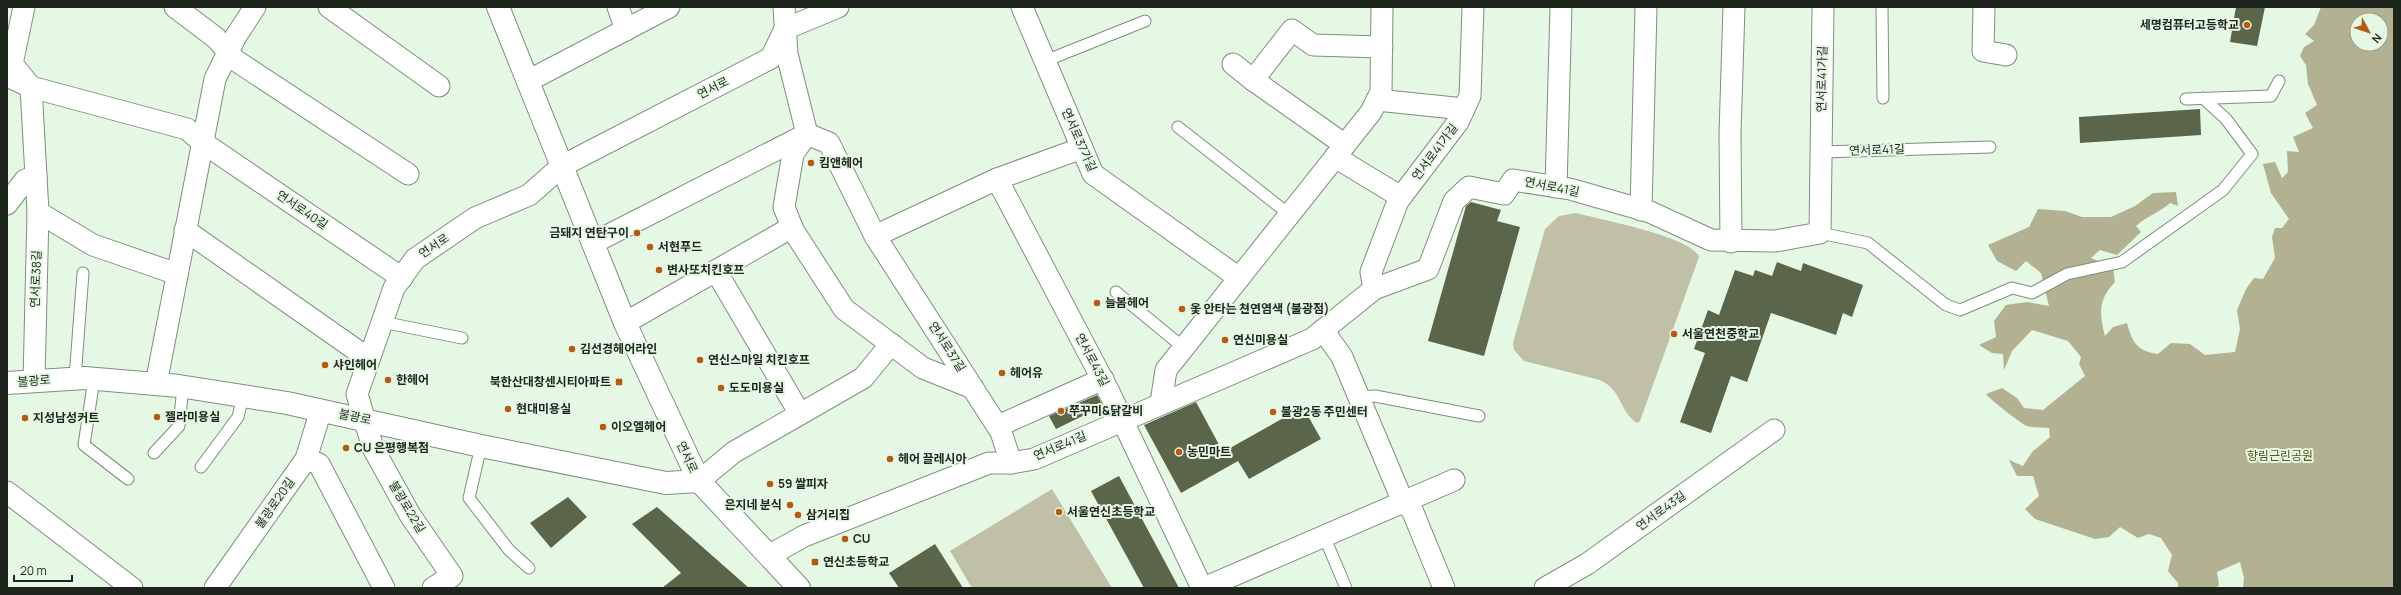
<svg xmlns="http://www.w3.org/2000/svg" width="2401" height="595" font-family="Manrope,'Noto Sans KR',sans-serif">
	<style>
		.green { fill: #c0c0a6 }
		.forest { fill: #b2b192; fill-rule: evenodd }
		.building { fill: #5a654a }
		.lines { fill: none; stroke-linecap: round; stroke-linejoin: round }
		.lane-casing { stroke: #7e8f7d; stroke-width: 13 }
		.street-casing { stroke: #7e8f7d; stroke-width: 23 }
		.secondary-casing { stroke: #7e8f7d; stroke-width: 24 }
		.lane { stroke: #fff; stroke-width: 11 }
		.street { stroke: #fff; stroke-width: 21 }
		.secondary { stroke: #fff; stroke-width: 22 }
		.poi-dot { fill: #b85911; stroke: #e5f8e3; stroke-width: 1.5 }
		.labels { text-anchor: middle; stroke-width: 4; stroke-linejoin: round; paint-order: stroke }
		.poi-label { font-size: 12px; font-weight: bold; fill: #1e251d; stroke: #e5f8e3; text-anchor: start }
		.street-label { font-size: 12px; fill: #1e251d; stroke: #e5f8e3 }
		.park-label { font-size: 12px; fill: #56531f; stroke: #e5f8e3 }
	</style>
	<rect width="100%" height="100%" fill="#e5f8e3"/>
	<g class="green">
		<path d="M1576 213C1598 219 1693 237 1699 257L1640 421 1637 423C1619 411 1623 391 1600 380L1524 361 1514 350 1513 343 1545 229 1559 216Z"/>
		<path d="M1052 489 1112 588H972L950 551Z"/>
	</g>
	<path class="forest" d="M2321 7H2394V588H2243L2244 578 2240 562 2217 572 2219 585 2216 588H2178V583L2168 571 2172 555 2161 538 2149 534 2138 538 2120 527 2109 537 2095 539 2035 519 2025 509 2039 496 2033 476H2017L2009 460 2023 466 2032 452 2050 437 2049 428C2042 427 2034 428 2027 426 2023 425 1989 399 1986 394L2002 388 2017 398 2024 408 2043 410 2085 376 2079 364 2081 357 2068 341 2032 330 2012 351 2004 370 2003 354 1992 353 1979 345 1996 337 1994 321 2006 305 2027 302 2049 306 2041 273 2026 261 2016 271 1997 261 1988 245 2029 227 2038 209 2065 211 2082 217H2111L2135 206 2153 193 2176 192 2178 206 2170 203C2160 212 2147 216 2136 226L2141 232 2117 255 2100 250 2091 258 2113 267 2115 282C2098 300 2099 313 2105 336L2113 327 2127 323C2132 343 2138 351 2158 354L2171 343 2190 344 2205 355 2235 352 2240 329 2237 310 2246 289 2254 278 2263 279 2275 258 2272 237 2275 228H2282L2289 219 2271 193 2263 164 2275 162 2282 178 2288 172 2287 151 2299 152 2293 137 2313 128 2305 113 2317 105 2308 84 2306 65 2300 56 2304 47 2314 41 2305 34 2314 25ZM2357 20H2381V44H2357Z"/>
	<g class="building">
		<path d="M2236 7H2265L2257 46 2230 42Z"/>
		<path d="M2200 109 2201 135 2080 143 2079 117Z"/>
		<path d="M1471 202 1501 210 1497 221 1520 227 1484 356 1428 341 1466 206Z"/>
		<path d="M1777 262 1801 271 1803 263 1863 285 1852 317 1843 313 1836 335 1771 313 1747 382 1731 376 1711 433 1680 422 1705 353 1694 349 1708 310 1719 315 1735 270 1753 276 1755 270 1772 276Z"/>
		<path d="M1097 395 1103 406 1056 429 1049 416Z"/>
		<path d="M1196 402 1223 452 1303 407 1321 439 1249 479 1238 461 1181 493 1144 425Z"/>
		<path d="M1119 476 1179 588H1144L1091 491Z"/>
		<path d="M568 497 587 517 551 548 530 523Z"/>
		<path d="M657 507 749 588H662L681 573 632 524Z"/>
		<path d="M935 544 963 588H899L889 573Z"/>
	</g>
	<g class="lines">
		<defs>
			<g id="lane">
				<path d="M1882 7 1883 98"/>
				<path d="M1045 61 1145 21"/>
				<path d="M2186 99 2271 96 2279 81"/>
				<path d="M1178 127 1290 215"/>
				<path d="M1821 152 1990 147"/>
				<path d="M1820 233 1868 243 1946 305 1960 310 2012 288 2032 293 2067 274 2122 262 2223 190 2252 154 2226 119 2203 98"/>
				<path d="M1116 292 1184 348"/>
				<path d="M382 322 462 338"/>
				<path d="M75 378 83 273"/>
				<path d="M94 379 84 445 128 479"/>
				<path d="M1358 397 1375 396 1479 416"/>
				<path d="M481 446 469 498 509 550 529 568"/>
				<path d="M154 453 179 426 183 387"/>
				<path d="M201 467 238 417 243 396"/>
				<path d="M1324 536 1346 588"/>
			</g>
			<g id="street">
				<path d="M24 7 12 64 31 87 38 212 34 381"/>
				<path d="M175 7 216 38 235 60 408 174"/>
				<path d="M329 7 439 86"/>
				<path d="M618 7 626 30"/>
				<path d="M784 7 787 54 807 134 793 154 784 207 793 230 844 309 923 368 973 388"/>
				<path d="M1022 7 1093 174 1239 278"/>
				<path d="M1984 7 1983 51 2006 55"/>
				<path d="M1233 64 1253 80 1345 145"/>
				<path d="M7 76 31 87 187 129 202 142 402 278"/>
				<path d="M1253 80 1292 30 1313 45 1382 47"/>
				<path d="M528 81 669 7"/>
				<path d="M1377 100 1464 109"/>
				<path d="M1335 157 1401 197"/>
				<path d="M997 179 1109 392 1202 588"/>
				<path d="M1556 187 1561 7"/>
				<path d="M7 204 25 180 36 177"/>
				<path d="M1641 210 1646 7"/>
				<path d="M38 212 93 245 177 274"/>
				<path d="M185 230 369 359"/>
				<path d="M875 236 997 179 1082 148"/>
				<path d="M1731 242 1730 134 1734 7"/>
				<path d="M593 243 807 134 829 143 875 236 1001 432 1011 463"/>
				<path d="M716 271 800 414"/>
				<path d="M1374 289 1371 272 1398 201 1458 122 1470 96 1473 7"/>
				<path d="M625 323 792 227"/>
				<path d="M1323 330 1342 357 1403 502 1412 510 1444 588"/>
				<path d="M156 384 215 79 236 36 255 7"/>
				<path d="M1161 403 1166 370 1371 112 1381 92 1382 7"/>
				<path d="M998 426 1103 379"/>
				<path d="M306 459 319 464 384 588"/>
				<path d="M699 481 734 452 863 378 891 344"/>
				<path d="M7 492 132 588"/>
				<path d="M770 555 804 536 989 463H1011L1034 459 1312 339 1374 289 1428 269 1454 201 1469 187 1504 194 1513 180 1570 189 1650 212 1711 240 1775 241 1820 233 1823 7"/>
				<path d="M215 588 306 459 321 410"/>
				<path d="M433 588 452 576 410 515 373 448 357 394 394 288 415 259 475 218 529 195 562 166 771 58 785 29 838 7"/>
				<path d="M1204 588 1454 480"/>
				<path d="M1545 588 1587 564 1774 430"/>
			</g>
			<g id="secondary">
				<path d="M498 7 625 323 699 481 799 588"/>
				<path d="M7 383 85 378 179 386 287 403 481 446 666 483 699 481"/>
			</g>
		</defs>
		<use href="#lane" class="lane-casing"/>
		<use href="#street" class="street-casing"/>
		<use href="#secondary" class="secondary-casing"/>
		<use href="#lane" class="lane"/>
		<use href="#street" class="street"/>
		<use href="#secondary" class="secondary"/>
	</g>
	<g class="poi-dot">
		<circle cx="2247" cy="25" r="4"/>
		<circle cx="811" cy="163" r="4"/>
		<circle cx="637" cy="233" r="4"/>
		<circle cx="650" cy="247" r="4"/>
		<circle cx="659" cy="270" r="4"/>
		<circle cx="1097" cy="303" r="4"/>
		<circle cx="1182" cy="309" r="4"/>
		<circle cx="1674" cy="334" r="4"/>
		<circle cx="1225" cy="340" r="4"/>
		<circle cx="572" cy="349" r="4"/>
		<circle cx="700" cy="360" r="4"/>
		<circle cx="325" cy="365" r="4"/>
		<circle cx="1002" cy="373" r="4"/>
		<circle cx="388" cy="380" r="4"/>
		<rect x="615" y="378" width="8" height="8" rx="2"/>
		<circle cx="721" cy="388" r="4"/>
		<circle cx="508" cy="409" r="4"/>
		<circle cx="1061" cy="411" r="4"/>
		<circle cx="1273" cy="412" r="4"/>
		<circle cx="157" cy="417" r="4"/>
		<circle cx="25" cy="418" r="4"/>
		<circle cx="603" cy="427" r="4"/>
		<circle cx="346" cy="448" r="4"/>
		<circle cx="1179" cy="452" r="4"/>
		<circle cx="890" cy="459" r="4"/>
		<circle cx="770" cy="484" r="4"/>
		<circle cx="790" cy="505" r="4"/>
		<circle cx="1059" cy="512" r="4"/>
		<circle cx="798" cy="515" r="4"/>
		<circle cx="845" cy="539" r="4"/>
		<rect x="811" y="558" width="8" height="8" rx="2"/>
	</g>
	<g class="labels">
		<g class="poi-label">
			<text x="2239" y="29" text-anchor="end">세명컴퓨터고등학교</text>
			<text x="819" y="167">킴앤헤어</text>
			<text x="629" y="237" text-anchor="end">금돼지 연탄구이</text>
			<text x="658" y="251">서현푸드</text>
			<text x="667" y="274">변사또치킨호프</text>
			<text x="1105" y="307">늘봄헤어</text>
			<text x="1190" y="313">옻 안타는 쳔연염색 (불광점)</text>
			<text x="1682" y="338">서울연천중학교</text>
			<text x="1233" y="344">연신미용실</text>
			<text x="580" y="353">김선경헤어라인</text>
			<text x="708" y="364">연신스마일 치킨호프</text>
			<text x="333" y="369">샤인헤어</text>
			<text x="1010" y="377">헤어유</text>
			<text x="396" y="384">한헤어</text>
			<text x="611" y="386" text-anchor="end">북한산대창센시티아파트</text>
			<text x="729" y="392">도도미용실</text>
			<text x="516" y="413">현대미용실</text>
			<text x="1069" y="415">쭈꾸미&amp;닭갈비</text>
			<text x="1281" y="416">불광2동 주민센터</text>
			<text x="165" y="421">젤라미용실</text>
			<text x="33" y="422">지성남성커트</text>
			<text x="611" y="431">이오엘헤어</text>
			<text x="354" y="452">CU 은평행복점</text>
			<text x="1187" y="456">농민마트</text>
			<text x="898" y="463">헤어 끌레시아</text>
			<text x="778" y="488">59 쌀피자</text>
			<text x="782" y="509" text-anchor="end">은지네 분식</text>
			<text x="1067" y="516">서울연신초등학교</text>
			<text x="806" y="519">삼거리집</text>
			<text x="853" y="543">CU</text>
			<text x="823" y="566">연신초등학교</text>
		</g>
		<g class="street-label">
			<text transform="translate(1822 79) rotate(-89)" y="4">연서로41가길</text>
			<text transform="translate(713 88) rotate(-27)" y="4">연서로</text>
			<text transform="translate(1079 140) rotate(66)" y="4">연서로37가길</text>
			<text transform="translate(1877 150) rotate(-2)" y="4">연서로41길</text>
			<text transform="translate(1435 152) rotate(-53)" y="4">연서로41가길</text>
			<text transform="translate(1552 187) rotate(11)" y="4">연서로41길</text>
			<text transform="translate(302 210) rotate(34)" y="4">연서로40길</text>
			<text transform="translate(434 246) rotate(-34)" y="4">연서로</text>
			<text transform="translate(36 279) rotate(-88)" y="4">연서로38길</text>
			<text transform="translate(947 347) rotate(57)" y="4">연서로37길</text>
			<text transform="translate(1092 360) rotate(62)" y="4">연서로43길</text>
			<text transform="translate(34 381) rotate(-4)" y="4">불광로</text>
			<text transform="translate(355 417) rotate(12)" y="4">불광로</text>
			<text transform="translate(1060 446) rotate(-23)" y="4">연서로41길</text>
			<text transform="translate(687 457) rotate(65)" y="4">연서로</text>
			<text transform="translate(275 503) rotate(-55)" y="4">불광로20길</text>
			<text transform="translate(407 507) rotate(59)" y="4">불광로22길</text>
			<text transform="translate(1661 511) rotate(-36)" y="4">연서로43길</text>
		</g>
		<g class="park-label">
			<text x="2280" y="460">향림근린공원</text>
		</g>
	</g>
	<rect width="2401" height="595" fill="none" stroke="#1e251d" stroke-width="16"/>
	<g transform="translate(2369 32) rotate(130)"><circle r="19" fill="#e5f8e3" stroke="#95a494"/>
	<path d="M0-3L7 15L0 10L-7 15Z" fill="#b85911"/>
	<text y="-6" font-size="11" font-weight="bold" text-anchor="middle" fill="#1e251d">N</text>
	</g>
	<path d="M14 575v6h58v-6" fill="none" stroke="#1e251d" stroke-width="2"/>
	<text x="20" y="575" font-size="12" fill="#1e251d" stroke="#e5f8e3" stroke-width="3" paint-order="stroke">20 m</text>
</svg>
